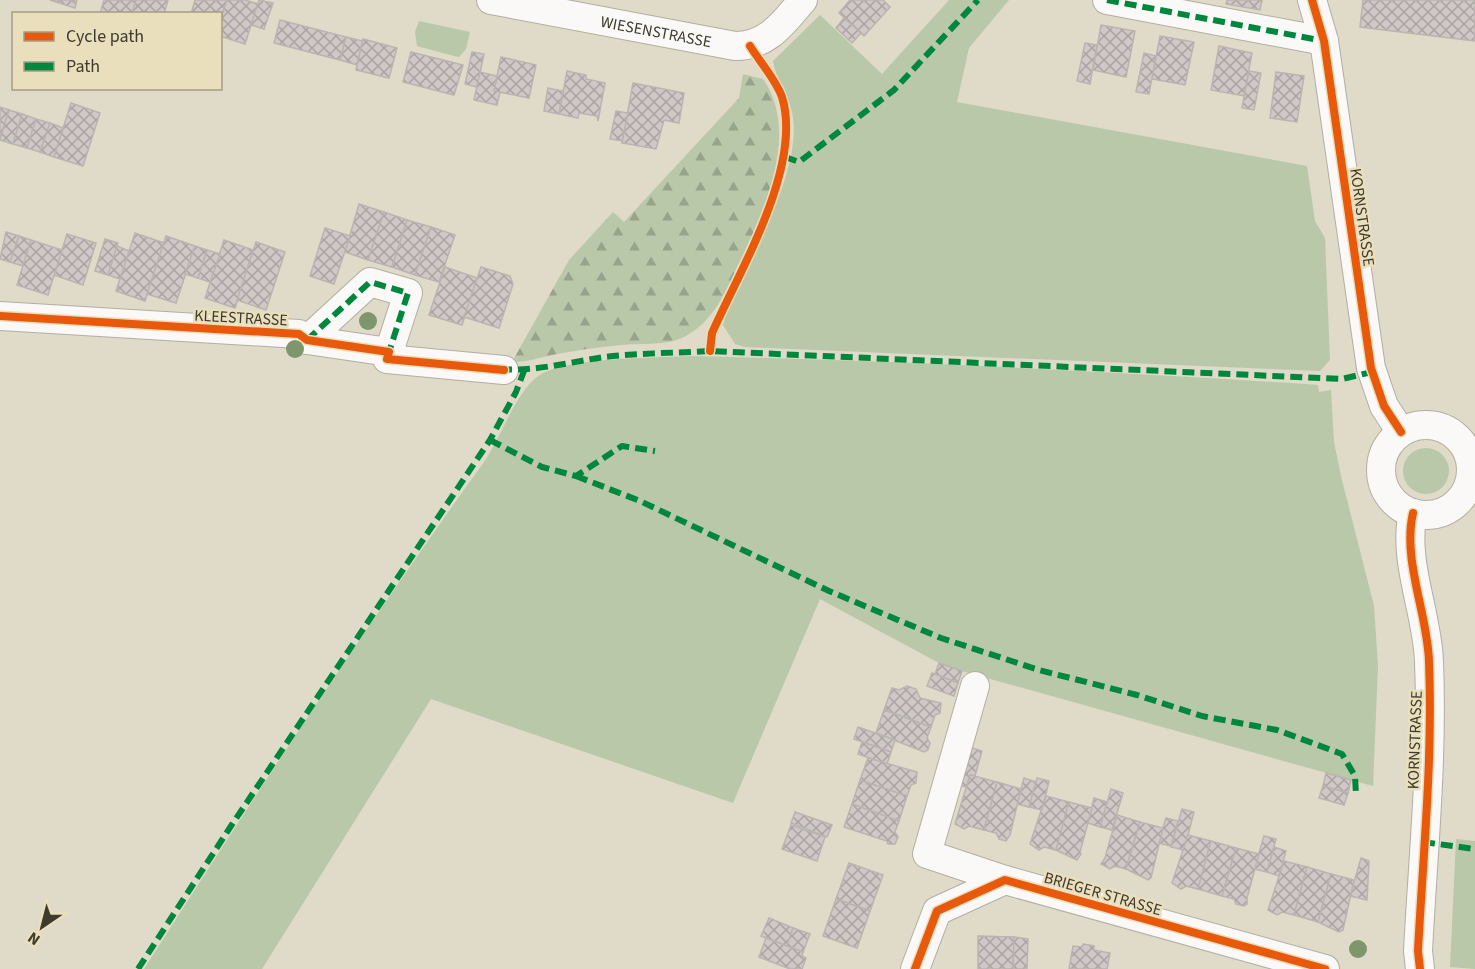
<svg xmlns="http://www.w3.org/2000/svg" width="1475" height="969" font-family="'Source Sans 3',sans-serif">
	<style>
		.green { fill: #b8c8a9 }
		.forest { fill: url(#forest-firs) }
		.building { fill: url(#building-cross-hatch); stroke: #bab4b1; stroke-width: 1.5 }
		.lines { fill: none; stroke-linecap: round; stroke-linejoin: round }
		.minor-casing { stroke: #b3aea0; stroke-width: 30 }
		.minor { stroke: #faf9f7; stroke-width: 28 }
		.quiet { stroke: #00873e; stroke-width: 6; stroke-dasharray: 12 6; stroke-linecap: butt }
		.cycleway-casing { stroke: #eadfbd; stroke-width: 11 }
		.cycleway { stroke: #e8590c; stroke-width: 8 }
		.tree { fill: #7e966c }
		.labels { text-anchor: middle; stroke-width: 5; stroke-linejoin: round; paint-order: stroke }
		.street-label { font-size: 16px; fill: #3e3a2d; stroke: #eadfbd }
	</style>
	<defs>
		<pattern id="forest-firs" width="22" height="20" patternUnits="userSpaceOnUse" patternTransform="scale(1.5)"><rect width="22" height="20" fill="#b8c8a9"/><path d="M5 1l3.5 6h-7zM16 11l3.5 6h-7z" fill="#97a38a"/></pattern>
		<pattern id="building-cross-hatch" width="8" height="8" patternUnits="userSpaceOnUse" patternTransform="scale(1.5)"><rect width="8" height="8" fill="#cfc8c6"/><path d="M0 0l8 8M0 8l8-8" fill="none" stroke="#a9a3a1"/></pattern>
	</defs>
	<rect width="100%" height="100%" fill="#e0dac8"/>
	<g class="green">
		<path d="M949 0H1009L969 48 957 102 1307 166 1315 221 1325 238 1330 360 1320 371 745 347 735 344 723 325 727 311C750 260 801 172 793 117 790 96 776 81 773 61L820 15 882 74Z"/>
		<path d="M419 21 470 32 466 49 459 57 454 56 417 46 415 32Z"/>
		<path d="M692 356C901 361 1110 371 1318 385L1319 392 1331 390 1334 442 1341 476 1374 606 1378 666 1373 786 962 671 939 663 820 599 733 803 431 699 262 969H144C253 798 365 627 484 462 501 438 516 390 540 375 568 357 655 358 692 356Z"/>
		<circle cx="1426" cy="471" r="23"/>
		<path d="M1456 839 1475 841V969L1450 967Z"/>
	</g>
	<path class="forest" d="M743 74 763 79C800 132 765 210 740 261 726 290 715 321 684 337 666 346 640 343 621 345 600 347 578 350 557 354 541 357 529 362 512 362L569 260 613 212 624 222 739 98Z"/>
	<g class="building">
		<path d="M50 0H77L75 8Z"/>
		<path d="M104 0H136L132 14H100Z"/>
		<path d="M136 0H168L164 14H132Z"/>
		<path d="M195 0H227L220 21V14H191Z"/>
		<path d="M227 0H245L258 4 245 44 220 36V21Z"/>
		<path d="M259 0 273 3 264 29 251 25Z"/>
		<path d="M850 0H883L890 7 864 36 839 13Z"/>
		<path d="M1227 0H1262L1260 10 1226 4Z"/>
		<path d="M1363 0H1475V41L1360 27Z"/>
		<path d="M844 18 861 33 852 43 836 28Z"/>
		<path d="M280 20 346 37 340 60 274 43Z"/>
		<path d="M1101 25 1135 31 1126 77 1093 70Z"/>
		<path d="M1160 36 1194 42 1185 85 1152 79Z"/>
		<path d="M346 37 363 41 357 65 340 60Z"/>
		<path d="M363 39 397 48 389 78 356 70Z"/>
		<path d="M1085 43 1097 45 1090 84 1077 81Z"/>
		<path d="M1219 46 1252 53 1244 96 1211 90Z"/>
		<path d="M411 52 463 65 454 95 403 82Z"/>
		<path d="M472 52 484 54 477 87 465 84Z"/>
		<path d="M1144 53 1156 56 1149 94 1136 92Z"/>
		<path d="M501 57 536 65 529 98 494 91Z"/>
		<path d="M567 71 586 75V79L605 83 598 121 597 116 579 113 578 118 559 114Z"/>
		<path d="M1249 71 1261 73 1254 110 1242 108Z"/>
		<path d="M480 72 497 76 494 91 500 92 497 105 474 100Z"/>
		<path d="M1276 72 1304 76 1297 122 1270 118Z"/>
		<path d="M633 83 684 93 679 123 664 120 656 149 622 143Z"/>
		<path d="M548 88 563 91 559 114 544 111Z"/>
		<path d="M71 103 100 113 83 166 54 157Z"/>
		<path d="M0 107 9 110 0 138Z"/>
		<path d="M9 110 22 114 13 144 0 140Z"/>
		<path d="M616 111 628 113 622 141 610 139Z"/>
		<path d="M22 114 36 119 27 148 13 144Z"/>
		<path d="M36 119 50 123 40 152 27 148Z"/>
		<path d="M50 123 63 128 54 157 40 152Z"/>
		<path d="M359 204 384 212 368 260 345 252Z"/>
		<path d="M384 212 407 220 392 267 368 260Z"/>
		<path d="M407 220 431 227 415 275 392 267Z"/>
		<path d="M431 227 455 235 439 282 415 275Z"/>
		<path d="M325 228 350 236 334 284 310 276Z"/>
		<path d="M6 232 19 236 10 262 0 259Z"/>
		<path d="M135 233 164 243 145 301 116 291Z"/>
		<path d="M67 234 96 243 83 285 54 275Z"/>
		<path d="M19 236 31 240 23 266 10 262Z"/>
		<path d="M166 236 195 246 176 303 147 294Z"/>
		<path d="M105 239 118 243 108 275 95 271Z"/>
		<path d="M31 240 62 250 48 295 17 285Z"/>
		<path d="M224 240 253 250 235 308 205 298Z"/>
		<path d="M256 242 285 252 266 310 237 300Z"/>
		<path d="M117 246 129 251 120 279 108 275Z"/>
		<path d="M195 246 207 250 198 278 185 274Z"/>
		<path d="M207 250 220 254 210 282 198 278Z"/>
		<path d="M445 267 477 278 462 325 429 315Z"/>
		<path d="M481 267 510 276 513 284 499 328 464 317Z"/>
		<path d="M939 663 962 671 958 683 935 674Z"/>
		<path d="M932 673 958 683 954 696 927 686Z"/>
		<path d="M907 686 916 689 920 698 941 703 940 713 935 715 931 727 884 710 892 688 899 690Z"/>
		<path d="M884 710 931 727 927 738 930 743 928 750 924 752 876 733Z"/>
		<path d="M858 727 895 740 891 752 854 739Z"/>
		<path d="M862 742 891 752 887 764 858 754Z"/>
		<path d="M969 747 982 751 975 776 970 775 967 787 958 785Z"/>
		<path d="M868 758 917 772 916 783 911 785 907 796 860 780Z"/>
		<path d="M1326 773 1351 780 1348 793 1323 786Z"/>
		<path d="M970 775 997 782 984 830 969 826 964 829 955 824Z"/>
		<path d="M1024 778 1036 782 1029 807 1017 804Z"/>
		<path d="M1037 778 1049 781 1042 810 1029 807Z"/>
		<path d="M860 780 907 796 899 821 852 804Z"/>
		<path d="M997 782 1021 789 1010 835 1006 841 999 839 996 833 984 830Z"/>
		<path d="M1323 786 1348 793 1344 805 1319 798Z"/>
		<path d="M1111 789 1123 793 1112 830 1100 827Z"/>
		<path d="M1046 796 1069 802 1056 850 1044 847 1039 850 1030 844Z"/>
		<path d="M1094 798 1107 802 1100 827 1088 823Z"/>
		<path d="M1069 802 1092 808 1080 852 1081 854 1077 860 1056 850Z"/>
		<path d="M852 804 899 821 895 832 898 837 895 844H888L887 841 844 827Z"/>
		<path d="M1182 809 1194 812 1184 850 1171 847Z"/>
		<path d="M795 812 832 825 827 837 791 823Z"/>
		<path d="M1117 815 1140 822 1126 869 1115 866 1110 869 1101 864 1105 858Z"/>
		<path d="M1166 818 1178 821 1171 846 1158 843Z"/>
		<path d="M1140 822 1163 828 1151 878 1148 880 1126 869Z"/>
		<path d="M791 825 825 837 817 861 782 849Z"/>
		<path d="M1188 835 1211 841 1198 889 1186 886 1181 889 1172 883Z"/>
		<path d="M1264 836 1276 839 1267 872 1254 869Z"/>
		<path d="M1211 841 1236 848 1222 896 1198 889Z"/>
		<path d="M1274 847 1286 851 1279 876 1267 872Z"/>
		<path d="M1236 848 1259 854 1247 898V904L1244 906 1236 904 1234 899 1222 896Z"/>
		<path d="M1361 858 1369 861 1367 900 1350 896Z"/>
		<path d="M1284 861 1307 867 1294 915 1282 912 1277 915 1268 910Z"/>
		<path d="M849 863 883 875 870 911 836 899Z"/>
		<path d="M1307 867 1331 874 1318 922 1294 915Z"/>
		<path d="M1331 874 1354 880 1343 930 1339 932 1318 922Z"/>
		<path d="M836 899 870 911 857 948 823 936Z"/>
		<path d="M769 918 793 928 787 946 761 936Z"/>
		<path d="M793 928 810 934 803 952 787 946Z"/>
		<path d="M978 936 1014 937 1013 969H978Z"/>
		<path d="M1014 937 1028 939 1027 969H1013Z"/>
		<path d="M766 938 803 952 802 956 806 958 802 969H790L759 957Z"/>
		<path d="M1083 944 1094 946V950L1110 953 1107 969H1069L1073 946 1082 947Z"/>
	</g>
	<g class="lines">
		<defs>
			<g id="minor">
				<path id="s1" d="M491 0 735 46C768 46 783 23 803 0"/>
				<path d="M1107 0 1324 41"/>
				<path d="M1312 0 1324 41 1371 368 1384 406 1401 432"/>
				<path d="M0 316 299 334 307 340 389 352 387 359 504 370"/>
				<path d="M307 340 370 282 408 293 389 352"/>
				<circle cx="1426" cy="470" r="45"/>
				<path d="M1413 513C1402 560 1428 615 1429 662 1433 758 1423 855 1418 951L1420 969"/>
				<path d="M975 686 927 854 1005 880"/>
				<path d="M915 969 937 911 1005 880 1325 969"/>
			</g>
		</defs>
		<use href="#minor" class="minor-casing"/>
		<use href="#minor" class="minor"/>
		<g class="quiet">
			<path d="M1107 0 1324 41"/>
			<path d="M785 157 799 162 894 90 978 0"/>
			<path d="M307 340 370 282 408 293 389 352"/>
			<path d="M500 369C534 372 570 362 604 357 639 353 675 353 710 351L1342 379 1372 372"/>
			<path d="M490 440 542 467 576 476 622 446 655 451"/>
			<path d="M576 476 640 501 829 591 941 638 1039 670 1137 695 1202 716 1277 730 1342 754 1355 776 1356 795"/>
			<path d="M1423 842 1475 849"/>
			<path d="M138 969 231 826 490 440 516 392 524 371"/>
		</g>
		<defs>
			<g id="cycleway">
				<path d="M1312 0 1324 41 1371 368 1384 406 1401 432"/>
				<path d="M0 316 299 334 307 340 389 352 387 359 504 370"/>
				<path d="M710 351 712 333C740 270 803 166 782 97 776 80 760 62 750 46"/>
				<path d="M1413 513C1402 560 1428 615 1429 662 1433 758 1423 855 1418 951L1420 969"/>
				<path d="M915 969 937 911 1005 880 1325 969"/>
			</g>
		</defs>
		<use href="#cycleway" class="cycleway-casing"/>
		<use href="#cycleway" class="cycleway"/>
	</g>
	<g class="tree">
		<circle cx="368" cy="321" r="9"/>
		<circle cx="295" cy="349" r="9"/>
		<circle cx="1358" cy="949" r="9"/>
	</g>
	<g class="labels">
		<g class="street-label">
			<text dy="6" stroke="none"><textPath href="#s1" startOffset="168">WIESENSTRASSE</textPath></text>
			<text transform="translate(1363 217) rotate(82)" y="6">KORNSTRASSE</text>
			<text transform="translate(241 317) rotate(3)" y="6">KLEESTRASSE</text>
			<text transform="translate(1414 740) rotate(-88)" y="6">KORNSTRASSE</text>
			<text transform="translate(1103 893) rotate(16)" y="6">BRIEGER STRASSE</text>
		</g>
	</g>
	<rect x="12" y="12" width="210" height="78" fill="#eadfbd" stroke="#a59d83" stroke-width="1.5"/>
	<rect x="24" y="32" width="30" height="9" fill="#e8590c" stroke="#a59d83" stroke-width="1.5"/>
	<text x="66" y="42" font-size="18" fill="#3e3a2d">Cycle path</text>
	<rect x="24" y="62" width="30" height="9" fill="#00873e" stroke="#a59d83" stroke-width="1.5"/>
	<text x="66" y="72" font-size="18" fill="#3e3a2d">Path</text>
	<g transform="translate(42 927) rotate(215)" stroke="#eadfbd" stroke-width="4.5" paint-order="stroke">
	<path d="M0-4.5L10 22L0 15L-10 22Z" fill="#3e3a2d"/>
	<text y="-9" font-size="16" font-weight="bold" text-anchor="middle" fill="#3e3a2d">N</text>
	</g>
</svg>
